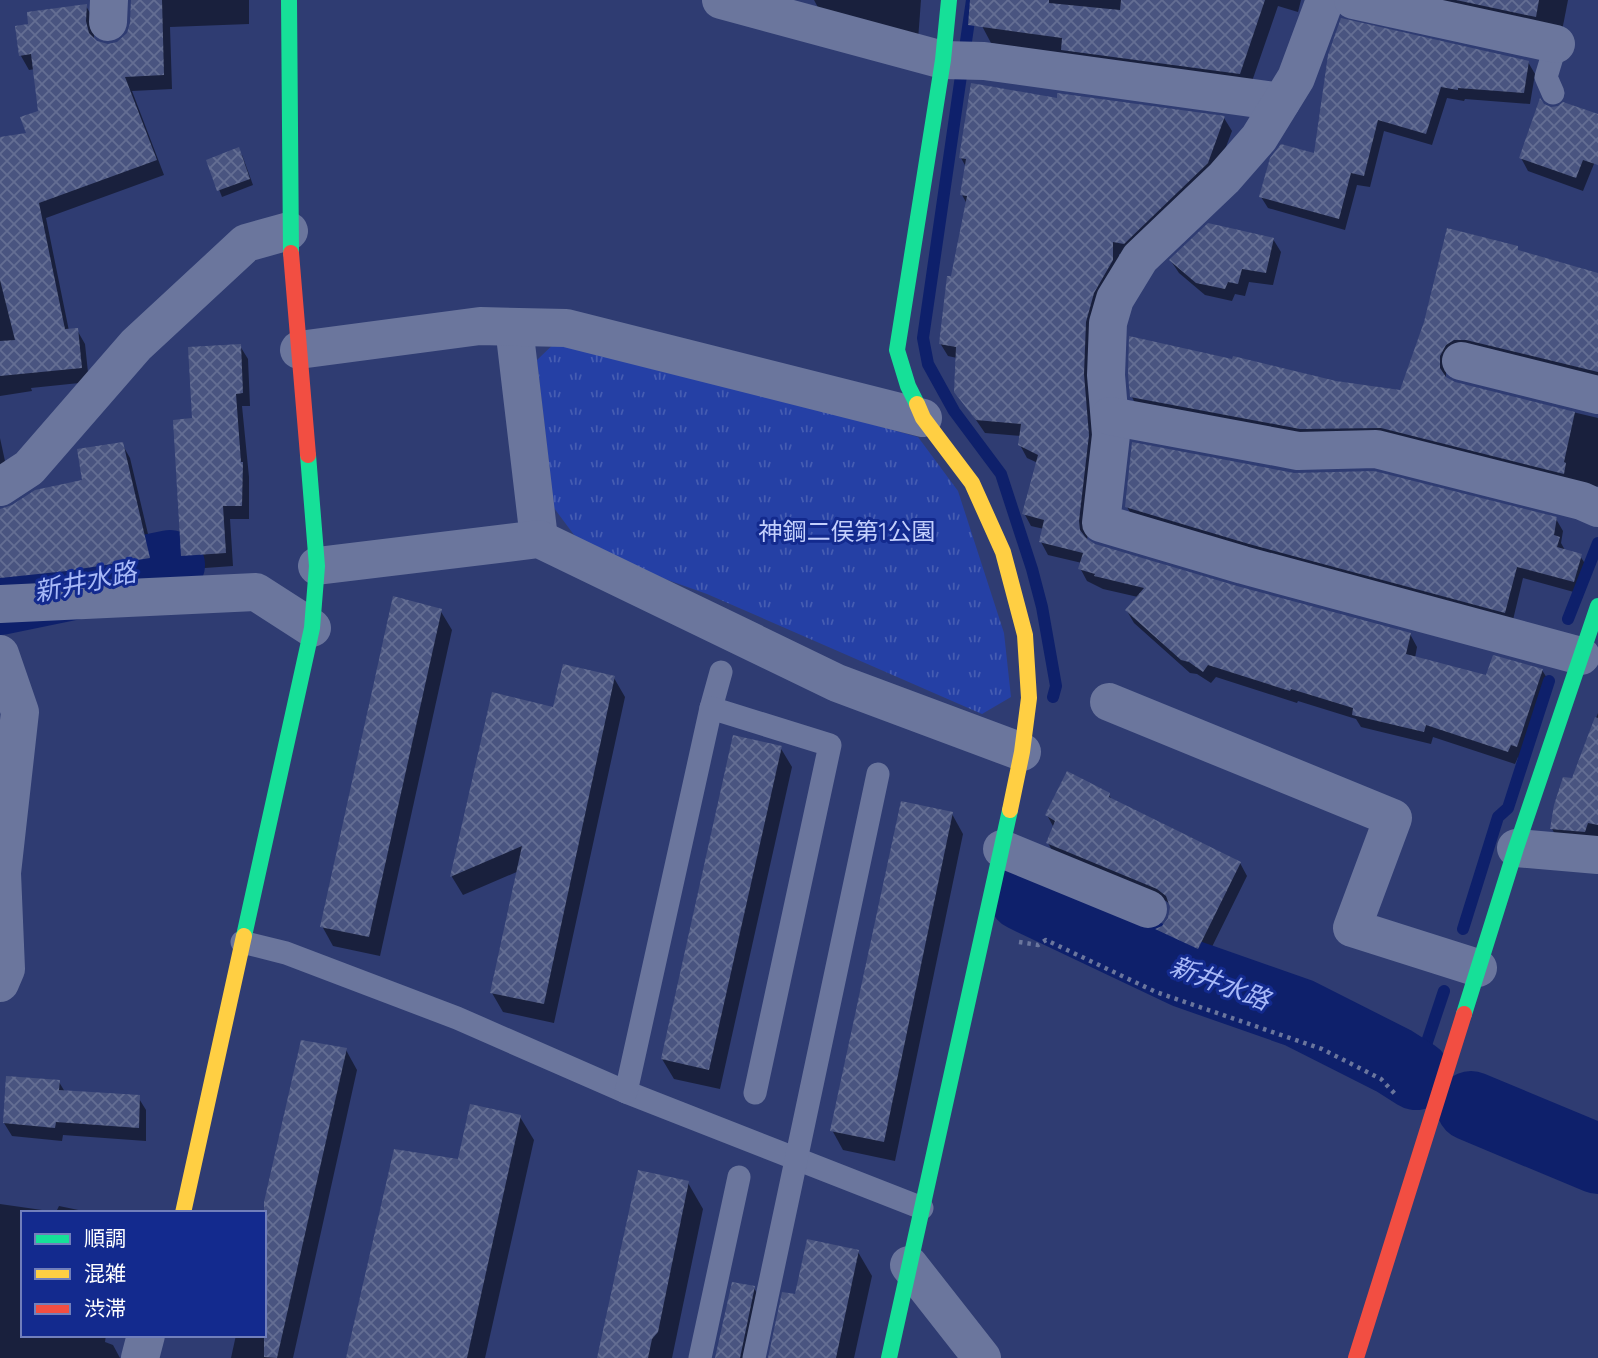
<svg xmlns="http://www.w3.org/2000/svg" width="1598" height="1358" font-family="Quicksand,'Noto Sans JP',sans-serif">
	<style>
		.park { fill: url(#park-tufts) }
		.shadow { fill: #0007 }
		.lines { fill: none; stroke-linecap: round; stroke-linejoin: round }
		.stream { stroke: #0e206b; stroke-width: 12 }
		.river { stroke: #0e206b; stroke-width: 70 }
		.building { fill: url(#building-cross-hatch) }
		.path { stroke: #6b769d; stroke-width: 4.5; stroke-dasharray: 3.5 5; stroke-linecap: butt }
		.lane { stroke: #6b769d; stroke-width: 23 }
		.street { stroke: #6b769d; stroke-width: 38 }
		.fast { stroke: #16e098; stroke-width: 16 }
		.slow { stroke: #ffcf43; stroke-width: 16 }
		.jam { stroke: #f24e42; stroke-width: 16 }
		.labels { text-anchor: middle; stroke-width: 6; stroke-linejoin: round; paint-order: stroke }
		.park-label { font-size: 24px; fill: #c3cffc; stroke: #132a8e }
		.water-label { font-size: 26px; font-style: italic; fill: #a8b9f8; stroke: #132a8e }
	</style>
	<defs>
		<pattern id="park-tufts" width="24" height="20" patternUnits="userSpaceOnUse" patternTransform="scale(1.75)"><rect width="24" height="20" fill="#2540a5"/><path d="M3 7l-1-3M5 7V3M7 7l1-3M15 17l-1-3M17 17v-4M19 17l1-3" fill="none" stroke="#465db2"/></pattern>
		<pattern id="building-cross-hatch" width="8" height="8" patternUnits="userSpaceOnUse" patternTransform="scale(1.75)"><rect width="8" height="8" fill="#495480"/><path d="M0 0l8 8M0 8l8-8" fill="none" stroke="#646e93"/></pattern>
	</defs>
	<rect width="100%" height="100%" fill="#2f3c72"/>
	<path class="park" d="M561 337 918 437 958 491 1004 633 1011 697 982 714 707 594 586 551 554 508 537 360Z"/>
	<g class="shadow">
		<path d="M132 0H249V24L170 27 172 89 132 91 164 175 46 218 69 331 77 330 85 344 89 382 31 388 32 391 0 396V139L29 134 40 112 35 69 29 70 21 56 29 25 86 6 94 20V41L106 46 119 43 128 34 132 23Z"/>
		<path d="M814 0H921L918 40 829 28Z"/>
		<path d="M986 0H1301L1298 12 1278 6 1249 90 991 43 982 26Z"/>
		<path d="M1393 0H1568L1561 36Z"/>
		<path d="M1330 55 1528 62 1535 74 1530 104 1465 99 1464 101 1447 98 1432 145 1384 131 1370 187 1357 185 1345 230 1268 208 1261 197 1315 155Z"/>
		<path d="M1059 95 1224 118 1232 131 1215 176 1131 256 1119 254V274L1095 449 1087 541 1094 546 1237 588 1410 634 1417 647 1415 658 1487 678 1542 670 1550 683 1524 759 1518 757 1515 764 1433 737 1431 744 1361 727 1356 719 1298 701 1297 703 1216 677 1211 683 1197 674 1190 673 1134 623 1127 611 1138 597 1103 589 1087 581 1080 568 1082 563 1048 555 1041 542 1044 529 1031 526 1024 513 1038 463 1027 458 1020 445 1021 436 985 433 956 391 957 358 948 356 940 343 967 204 962 195 966 167 961 158 1058 100Z"/>
		<path d="M1550 109 1598 116V154L1583 191 1528 171 1521 158Z"/>
		<path d="M242 155 253 185 222 197 208 161Z"/>
		<path d="M1273 239 1281 252 1273 285 1249 282 1245 296 1235 294 1232 301 1205 295 1179 273 1171 261Z"/>
		<path d="M1519 252 1598 275V382L1446 368V378L1455 384 1598 418V485L1596 491 1138 409 1132 397 1336 383 1401 392Z"/>
		<path d="M240 346 248 359 250 406H242L249 477V519H230L233 566 191 569 183 556 194 420Z"/>
		<path d="M0 438 8 475 0 482Z"/>
		<path d="M122 444 130 458 157 572 0 597V510L84 482Z"/>
		<path d="M1294 474 1556 519 1563 531 1561 543 1566 552 1580 556 1588 568 1581 594 1523 578 1512 624 1134 519 1127 507Z"/>
		<path d="M440 610 452 630 380 956 333 946 322 926Z"/>
		<path d="M614 678 625 697 554 1023 503 1012 492 993 519 871 463 895 452 877 493 694 554 710Z"/>
		<path d="M1598 713V838L1560 843 1552 829 1573 780Z"/>
		<path d="M780 747 792 767 720 1089 674 1079 662 1059Z"/>
		<path d="M1109 795 1112 800 1240 863 1247 876 1205 961 1164 941 1158 930 1163 927 1170 919 1172 906 1166 901 1055 856 1048 843 1054 828 1047 815Z"/>
		<path d="M952 814 963 834 895 1161 843 1150 832 1130Z"/>
		<path d="M302 1042 346 1050 357 1070 293 1358H231L236 1335H264V1213Z"/>
		<path d="M59 1082 65 1092 138 1097 146 1110V1141L63 1135 62 1141 12 1136 4 1123Z"/>
		<path d="M520 1117 534 1140 485 1358H348L459 1161Z"/>
		<path d="M688 1183 703 1209 672 1358H598Z"/>
		<path d="M0 1204 56 1212 59 1206 93 1213H23V1335H106L105 1342 113 1345 120 1358H0Z"/>
		<path d="M858 1252 872 1276 854 1358H770L796 1297Z"/>
		<path d="M754 1288 768 1312 758 1358H717Z"/>
	</g>
	<g class="lines">
		<g class="stream">
			<path d="M972 0 923 338 928 364 954 411 1001 474 1032 569 1042 607 1056 686 1053 697"/>
			<path d="M1568 619 1598 543"/>
			<path d="M1463 929 1498 817 1508 808 1549 681"/>
			<path d="M1416 1075 1444 991"/>
		</g>
		<g class="river">
			<path d="M0 600 170 565"/>
			<path d="M1023 896 1185 973 1299 1013 1394 1061 1416 1075"/>
			<path d="M1471 1106 1598 1159"/>
		</g>
	</g>
	<g class="building">
		<path d="M131 0H162L164 75 125 77 157 160 39 203 65 329 78 328 82 368 0 376V341L15 340 0 280V137L26 133 20 117 38 111 31 54 19 56 15 26 28 24 27 12 87 4 86 21 89 33 97 41 108 44 117 42 127 33 130 23Z"/>
		<path d="M970 0H1049V3L1120 10 1121 0H1265L1240 74 1061 50 1062 38 968 25Z"/>
		<path d="M1456 0H1539L1536 17Z"/>
		<path d="M1341 18 1529 61 1524 93 1458 88V90L1441 87 1426 134 1378 120 1364 176 1351 173 1339 219 1259 197 1270 158 1281 144 1314 153 1328 55Z"/>
		<path d="M971 83 1057 98V93L1225 116 1208 163 1124 244 1113 242V260L1094 293 1086 322 1084 374 1089 435 1079 521 1080 530 1086 538 1095 544 1237 586 1411 633 1406 654 1486 675 1493 655 1543 669 1517 747 1511 745 1508 752 1426 725 1424 732 1352 715 1353 708 1291 689 1290 691 1208 665 1203 672 1189 662 1181 660 1125 610 1144 588 1094 576 1095 574 1078 569 1083 553 1039 542 1044 520 1022 514 1038 455 1018 445 1021 424 976 420 954 392 956 347 939 344 947 276H951L967 196 960 195 966 159 959 158Z"/>
		<path d="M1540 98 1544 104 1551 107 1558 106 1563 102 1598 114V165L1583 160 1576 178 1519 158Z"/>
		<path d="M239 147 250 179 217 191 206 160Z"/>
		<path d="M1208 223 1274 238 1266 273 1242 269 1238 284 1228 282 1225 289 1196 283 1169 260Z"/>
		<path d="M1447 228 1518 246V250L1598 273V372L1466 340H1454L1446 345 1440 356V368L1446 377 1455 382 1575 412 1564 462 1566 463 1564 474 1381 428 1300 429 1130 397 1128 375 1129 336 1232 359 1233 356 1336 381 1400 390 1424 322Z"/>
		<path d="M241 344 243 393 236 394 241 462H243L242 506H223L226 553 181 556 173 420 192 418 188 347Z"/>
		<path d="M123 442 150 558 67 571 0 578V509L12 505 35 490 82 480 77 449Z"/>
		<path d="M1132 442 1294 473 1374 471 1557 517 1554 535 1560 537 1557 547 1582 554 1574 582 1517 567 1505 613 1249 544 1125 507Z"/>
		<path d="M393 596 442 609 369 937 320 927Z"/>
		<path d="M563 664 615 676 544 1004 490 993 522 846 450 877 492 692 553 707Z"/>
		<path d="M1595 717 1598 718V825L1588 823 1585 832 1550 829 1554 805 1563 777 1572 778Z"/>
		<path d="M733 735 782 746 709 1070 661 1059Z"/>
		<path d="M1067 771 1110 793 1109 797 1241 862 1198 949 1155 929 1162 926 1168 918 1170 907 1166 896 1157 889 1046 843 1055 821 1045 815Z"/>
		<path d="M901 801 953 812 884 1142 830 1131Z"/>
		<path d="M301 1040 347 1048 277 1358 264 1357V1202Z"/>
		<path d="M6 1076 60 1080 59 1090 140 1095 139 1128 56 1122 55 1128 3 1123Z"/>
		<path d="M470 1104 521 1115 467 1358H346L394 1149 458 1159Z"/>
		<path d="M638 1170 689 1181 658 1332 652 1339 648 1358H597Z"/>
		<path d="M807 1239 859 1250 836 1358H768L782 1292 795 1294Z"/>
		<path d="M732 1282 755 1286 740 1358H715Z"/>
	</g>
	<g class="lines">
		<path class="path" d="M1019 942 1038 945 1046 940 1156 992 1322 1049 1381 1079 1396 1095"/>
		<g class="lane">
			<path d="M1553 93 1546 77 1556 44"/>
			<path d="M711 708 721 672"/>
			<path d="M242 942 286 953 457 1018 626 1092 922 1208"/>
			<path d="M626 1092 711 708 830 745 755 1093"/>
			<path d="M700 1358 739 1177"/>
			<path d="M754 1358 878 774"/>
		</g>
		<g class="street">
			<path d="M721 0 943 60 984 61 1281 102"/>
			<path d="M1325 0 1296 78 1259 138 1224 178 1140 258 1115 299 1108 323 1106 375 1111 435 1101 523 1243 565 1581 656"/>
			<path d="M1353 0 1556 44"/>
			<path d="M108 22 109 0"/>
			<path d="M514 327 539 539"/>
			<path d="M299 350 480 326 566 328 923 418"/>
			<path d="M1461 361 1598 395"/>
			<path d="M1110 416 1298 451 1376 449 1582 501 1598 508"/>
			<path d="M0 487 29 468 136 345 246 243 289 231"/>
			<path d="M317 566 539 539 837 683 1022 752"/>
			<path d="M0 604 256 592 312 628"/>
			<path d="M0 654 20 712 2 873 6 969 0 983"/>
			<path d="M1109 702 1393 818 1352 928 1478 968"/>
			<path d="M1516 848 1598 855"/>
			<path d="M1002 849 1148 909"/>
			<path d="M909 1265 982 1358"/>
			<path d="M140 1358 146 1335"/>
		</g>
		<g class="fast">
			<path d="M289 0 291 253"/>
			<path d="M917 404 908 386 897 350 943 60 949 0"/>
			<path d="M244 936 312 628 317 566 308 455"/>
			<path d="M1464 1014 1516 848 1598 606"/>
			<path d="M889 1358 1010 810"/>
		</g>
		<g class="slow">
			<path d="M917 404 923 418 972 483 1003 552 1025 635 1029 698 1022 752 1010 810"/>
			<path d="M183 1213 244 936"/>
		</g>
		<g class="jam">
			<path d="M291 253 308 455"/>
			<path d="M1356 1358 1464 1014"/>
		</g>
	</g>
	<g class="labels">
		<g class="park-label">
			<text x="847" y="540">神鋼二俣第1公園</text>
		</g>
		<g class="water-label">
			<text transform="translate(85 582) rotate(-12)" y="9">新井水路</text>
			<text transform="translate(1220 983) rotate(21)" y="9">新井水路</text>
		</g>
	</g>
	<rect x="21" y="1211" width="245" height="126" fill="#132a8e" stroke="#717fbb" stroke-width="2"/>
	<rect x="35" y="1234" width="35" height="10" fill="#16e098" stroke="#717fbb" stroke-width="2"/>
	<text x="84" y="1246" font-size="21" fill="#ffffff">順調</text>
	<rect x="35" y="1269" width="35" height="10" fill="#ffcf43" stroke="#717fbb" stroke-width="2"/>
	<text x="84" y="1281" font-size="21" fill="#ffffff">混雑</text>
	<rect x="35" y="1304" width="35" height="10" fill="#f24e42" stroke="#717fbb" stroke-width="2"/>
	<text x="84" y="1316" font-size="21" fill="#ffffff">渋滞</text>
</svg>
